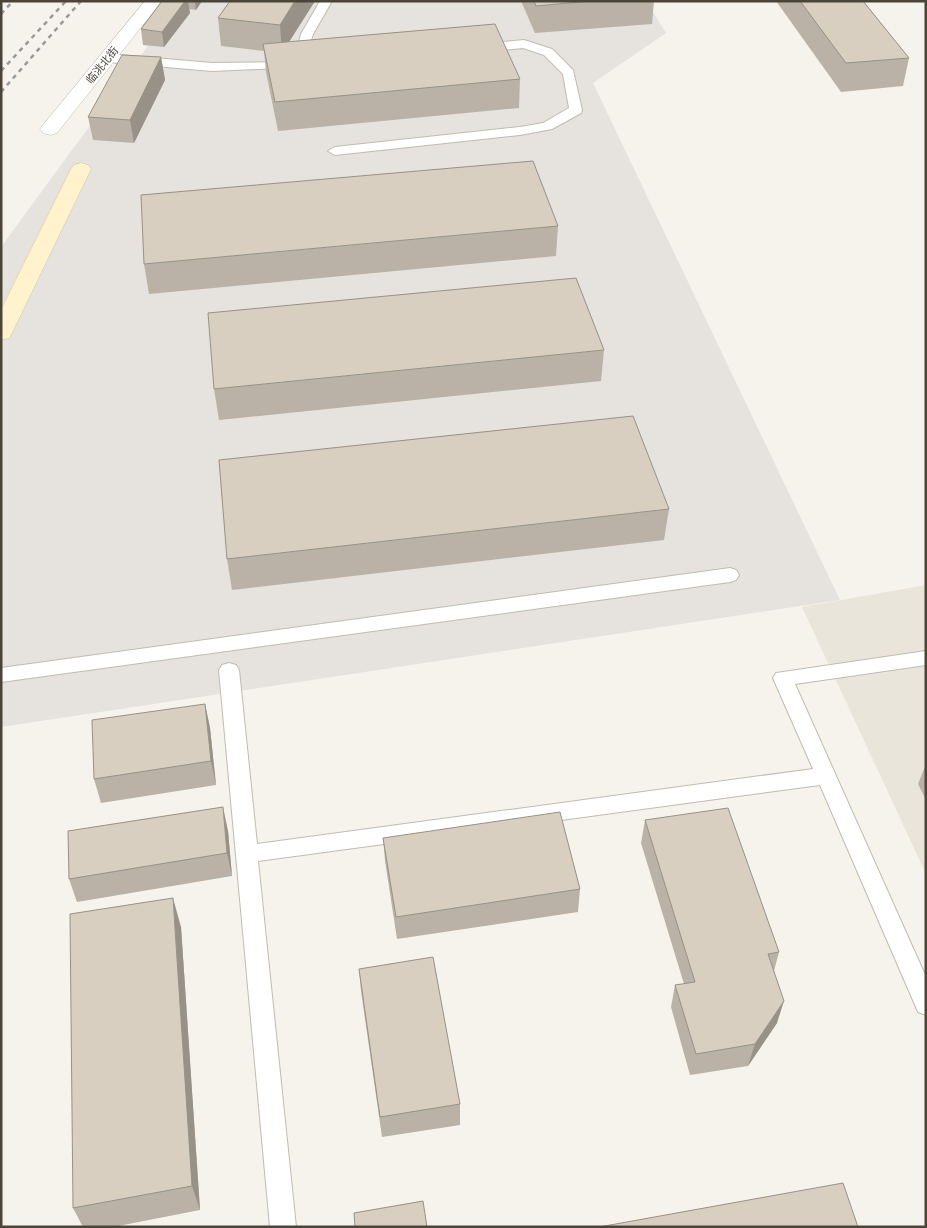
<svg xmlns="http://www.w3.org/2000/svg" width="927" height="1228" font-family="Jost,'Noto Sans SC',sans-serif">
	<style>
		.residential { fill: #eae5da }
		.industrial { fill: #e6e2dd }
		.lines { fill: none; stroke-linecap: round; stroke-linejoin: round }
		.lane-casing { stroke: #c2bbae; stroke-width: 2 }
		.street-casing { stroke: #c2bbae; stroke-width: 1 }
		.secondary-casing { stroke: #d6c79b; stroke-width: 1 }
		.lane { fill: #fff; fill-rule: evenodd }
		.street { fill: #fff; fill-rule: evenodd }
		.secondary { fill: #fff3cd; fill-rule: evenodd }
		.rail { stroke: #9a9a9a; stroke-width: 2.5; stroke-dasharray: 4.5 4.5; stroke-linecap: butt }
		.wall { fill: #bab2a6 }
		.shaded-wall { fill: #979187 }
		.building { fill: #d8cfc1; stroke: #979187 }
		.labels { text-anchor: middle; stroke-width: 4; stroke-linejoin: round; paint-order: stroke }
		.far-street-label { font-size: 11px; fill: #4b4439; stroke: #fff }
	</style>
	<rect width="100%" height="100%" fill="#f6f3ec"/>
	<path class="residential" d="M926 585V874L802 607Z"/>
	<path class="industrial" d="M181 1H646L666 33 593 83 840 600 1 727V247Z"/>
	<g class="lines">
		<defs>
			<g id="lane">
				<path d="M320 1H332L313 34 303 67 212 71 108 62 102 58 108 54 212 63 294 62 301 34Z"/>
				<path d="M524 40 552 49 573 70 582 110 581 113 552 129 520 135 335 155 328 151 335 147 520 127 543 123 569 108 563 74 544 55 523 48 481 52 475 48 481 44Z"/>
				<path d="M730 568 736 570 739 575 736 580 730 582 1 682V668Z"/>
				<path d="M926 651V665L795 684 926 977V1015L918 1012 820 785 258 861 296 1227H270L219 670 222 665 229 663 236 665 239 670 257 844 813 769 773 678 776 673Z"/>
			</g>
			<path id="street" d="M145 1H162L57 133 50 135 43 133 40 129 43 125Z"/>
			<path id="secondary" d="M81 163 88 165 91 169 12 333 9 338 1 340V310L71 169 74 165Z"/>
		</defs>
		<use href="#lane" class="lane-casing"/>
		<use href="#street" class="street-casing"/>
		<use href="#secondary" class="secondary-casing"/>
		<use href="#lane" class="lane"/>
		<use href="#street" class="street"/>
		<use href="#secondary" class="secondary"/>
		<g class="rail">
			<path d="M1 14 13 1"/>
			<path d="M1 71 66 1"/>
			<path d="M1 92 81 1"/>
		</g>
	</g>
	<g class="wall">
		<path d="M162 1H202L196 10 189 9 190 13 164 47 143 45 141 29Z"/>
		<path d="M230 1H315L289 42 520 79 519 108 278 131 266 72 264 51 221 46 218 18Z"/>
		<path d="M521 1H654L652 24 535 33Z"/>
		<path d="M776 1H863L909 58 903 86 841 92Z"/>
		<path d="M161 57 165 80 134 143 93 140 88 117Z"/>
		<path d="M558 226 556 256 149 294 144 264Z"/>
		<path d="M604 350 601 381 219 420 214 389Z"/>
		<path d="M669 509 664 540 232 590 227 559Z"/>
		<path d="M205 704 210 728 216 785 101 803 94 779Z"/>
		<path d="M926 764V800L918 784Z"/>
		<path d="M645 820 779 952 774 971 777 1023 748 1066 690 1075 671 1007 675 985 684 984 641 843Z"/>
		<path d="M228 831 232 876 77 902 69 879Z"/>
		<path d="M383 838 580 889 578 912 397 939 385 861Z"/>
		<path d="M181 927 200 1210 113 1227H83L73 1208Z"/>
		<path d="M359 969 460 1104V1125L382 1137 361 991Z"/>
	</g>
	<g class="shaded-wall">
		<path d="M185 1H188L190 13 164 47 162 32Z"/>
		<path d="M195 1H202L196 10Z"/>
		<path d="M295 1H315L282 53 280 25Z"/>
		<path d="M161 57 165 80 134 143 130 120Z"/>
		<path d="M205 704 210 728 216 785 211 761Z"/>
		<path d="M223 807 228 831 232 876 227 853Z"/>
		<path d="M173 898 181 927 200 1210 192 1186Z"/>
		<path d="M784 1001 777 1023 748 1066 755 1044Z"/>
	</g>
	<g class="building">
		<path d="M162 1H185L162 32 141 29Z"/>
		<path d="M230 1H295L280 25 218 18Z"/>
		<path d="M534 1H591L536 6Z"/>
		<path d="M800 1H863L909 58 846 63Z"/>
		<path d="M495 24 520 79 275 102 263 44Z"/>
		<path d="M122 55 161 57 130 120 88 117Z"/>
		<path d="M533 161 558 226 144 264 141 195Z"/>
		<path d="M576 278 604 350 214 389 208 313Z"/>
		<path d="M633 416 669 509 227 559 219 460Z"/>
		<path d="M205 704 211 761 94 779 92 720Z"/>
		<path d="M223 807 227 853 69 879 68 831Z"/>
		<path d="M728 808 779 952 768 954 784 1001 755 1044 696 1054 675 985 695 982 645 820Z"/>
		<path d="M560 812 580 889 396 917 383 838Z"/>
		<path d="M173 898 192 1186 73 1208 70 914Z"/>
		<path d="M433 957 460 1104 380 1117 359 969Z"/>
		<path d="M843 1183 858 1227H599Z"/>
		<path d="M423 1201 427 1227H355L354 1213Z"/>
	</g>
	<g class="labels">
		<g class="far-street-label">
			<text transform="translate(102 65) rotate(-51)" y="4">临洮北街</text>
		</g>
	</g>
	<rect width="927" height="1228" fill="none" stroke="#4b4439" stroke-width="5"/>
</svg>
